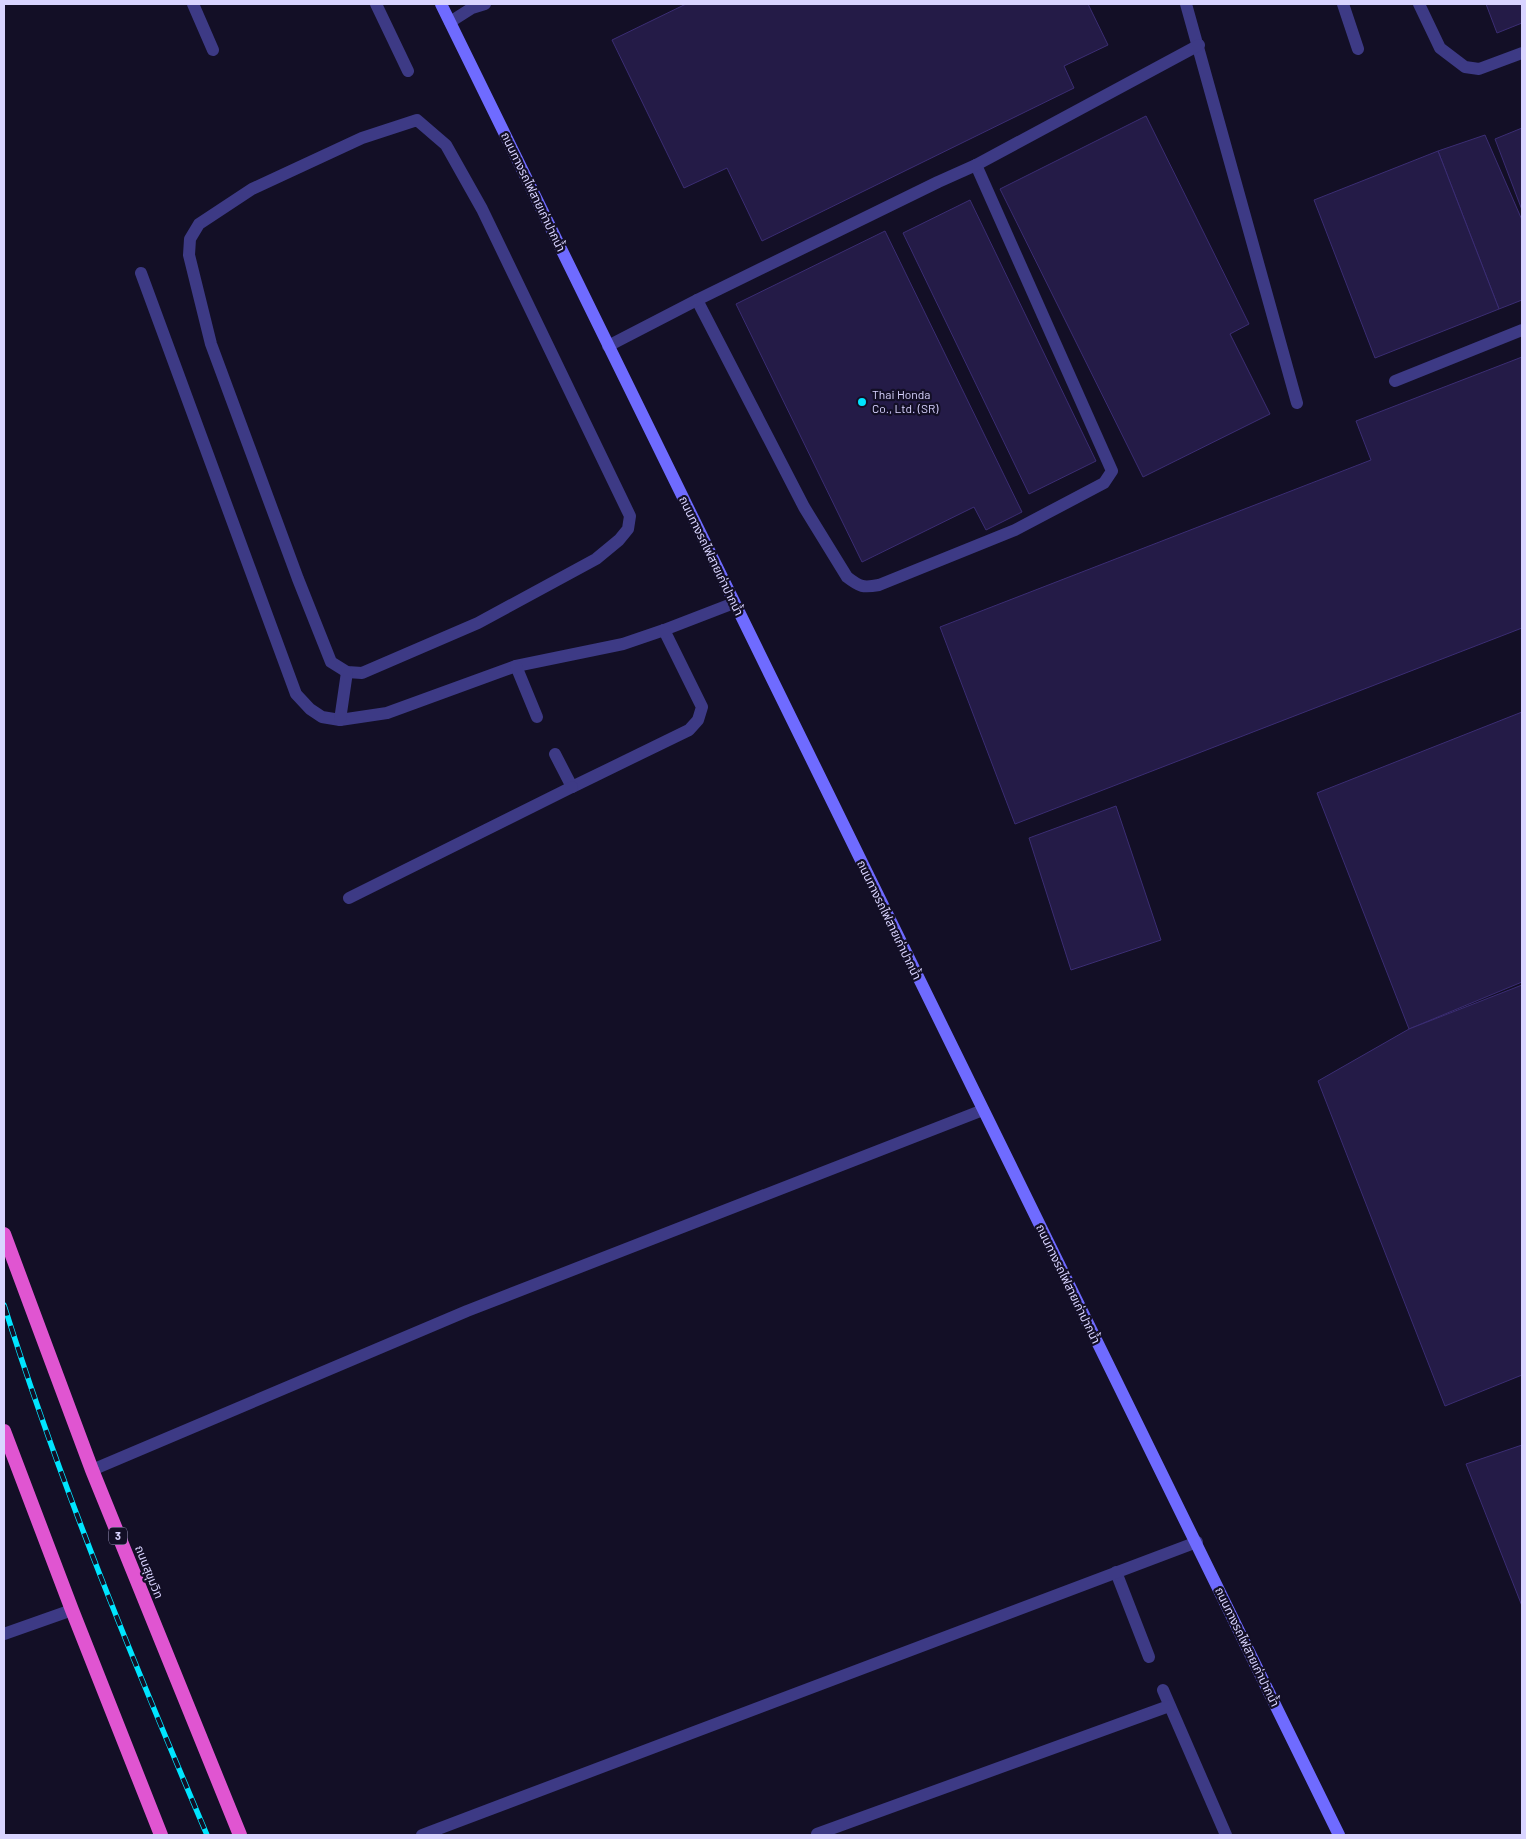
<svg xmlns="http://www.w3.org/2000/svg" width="1526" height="1839" font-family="Barlow,'Noto Sans Thai',sans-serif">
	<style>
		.building { fill: #241b47; stroke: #3b2d73 }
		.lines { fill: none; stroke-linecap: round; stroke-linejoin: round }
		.service { stroke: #3d3a85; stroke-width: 12 }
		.minor { stroke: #3d3a85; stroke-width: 12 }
		.secondary { stroke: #6f6bff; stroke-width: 12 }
		.trunk { stroke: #e055d1; stroke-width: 14 }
		.rail-casing { stroke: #00e5ff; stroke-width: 5.5 }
		.rail { stroke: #130f26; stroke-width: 4; stroke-dasharray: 11; stroke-linecap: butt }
		.poi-dot { fill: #00e5ff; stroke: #130f26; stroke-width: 2 }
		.labels { text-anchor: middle; stroke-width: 4.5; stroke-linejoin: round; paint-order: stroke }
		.shield { fill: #130f26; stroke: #9e99be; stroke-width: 1 }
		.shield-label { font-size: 11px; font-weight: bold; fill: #d9d4ff }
		.street-label { font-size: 12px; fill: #d9d4ff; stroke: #130f26 }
		.poi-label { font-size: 12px; fill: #d9d4ff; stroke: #130f26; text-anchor: start }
	</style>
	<rect width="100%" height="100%" fill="#130f26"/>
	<g class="building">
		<path d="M686 4H1088L1108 45 1064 66 1074 88 762 241 727 168 684 188 612 40Z"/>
		<path d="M1486 4H1522V23L1497 33Z"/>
		<path d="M1146 116 1249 324 1230 334 1270 414 1143 477 1000 189Z"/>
		<path d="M1522 128V210L1495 139Z"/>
		<path d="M1485 135 1522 220V300L1499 309 1438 151Z"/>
		<path d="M1438 151 1499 309 1375 358 1314 200Z"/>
		<path d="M970 200 1096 461 1029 494 903 233Z"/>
		<path d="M885 231 1022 512 986 530 974 507 862 562 736 304Z"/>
		<path d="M1522 357V628L1015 824 940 627 1371 460 1356 421Z"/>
		<path d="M1522 712V982L1409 1029 1317 793Z"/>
		<path d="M1116 806 1161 940 1071 970 1029 838Z"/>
		<path d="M1522 985V1375L1445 1406 1318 1081 1409 1029Z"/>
		<path d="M1522 1445V1606L1466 1464Z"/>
	</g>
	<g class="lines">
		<g class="service">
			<path d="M193 4 213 50"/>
			<path d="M376 4 408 71"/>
			<path d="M1186 4 1297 403"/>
			<path d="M1343 4 1358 49"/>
			<path d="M1419 4 1440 48 1465 67 1479 69 1522 53"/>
			<path d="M450 22 472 8 485 4"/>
			<path d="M417 120 446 145 482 209 630 516 628 529 619 540 596 559 478 623 362 673 347 672 331 662 298 579 211 344 189 255 190 239 199 224 252 189 362 138Z"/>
			<path d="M141 273 296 694 310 709 322 717 340 720 387 713 516 666 623 644 664 630 734 603"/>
			<path d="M697 300 804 507 847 577C860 587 863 588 879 585L1015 530 1104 483 1112 471 976 165"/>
			<path d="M608 346 697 300 938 182 976 165 1199 45"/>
			<path d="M1395 381 1522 330"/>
			<path d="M516 666 537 717"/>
			<path d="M340 720 347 672"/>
			<path d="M555 754 572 787 689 730 698 720 702 707 664 630"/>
			<path d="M349 898 572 787"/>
			<path d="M92 1470 467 1311 983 1110"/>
			<path d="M1116 1572 1149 1657"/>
			<path d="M1163 1690 1226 1835"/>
			<path d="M817 1834 1169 1706"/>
			<path d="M422 1835 1197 1542"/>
		</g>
		<path class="minor" d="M4 1634 72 1610"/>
		<path class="secondary" d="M441 4 1339 1835"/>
		<g class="trunk">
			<path d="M4 1234 92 1470 240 1835"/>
			<path d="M4 1431 72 1610 161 1835"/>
		</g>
		<defs>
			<path id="rail" d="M4 1305C61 1486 133 1661 207 1835"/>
		</defs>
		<use href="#rail" class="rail-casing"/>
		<use href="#rail" class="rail"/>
	</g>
	<circle class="poi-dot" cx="862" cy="402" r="5"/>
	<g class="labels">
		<rect class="shield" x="109" y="1527.5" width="18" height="17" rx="4"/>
		<g class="shield-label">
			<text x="118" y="1540">3</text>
		</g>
		<g class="street-label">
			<text transform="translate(533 192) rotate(64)" y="4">ถนนทางรถไฟสายเก่าปากน้ำ</text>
			<text transform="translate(711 556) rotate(64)" y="4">ถนนทางรถไฟสายเก่าปากน้ำ</text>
			<text transform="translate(889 920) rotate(64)" y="4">ถนนทางรถไฟสายเก่าปากน้ำ</text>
			<text transform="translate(1068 1284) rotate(64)" y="4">ถนนทางรถไฟสายเก่าปากน้ำ</text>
			<text transform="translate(149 1572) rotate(68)" y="4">ถนนสุขุมวิท</text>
			<text transform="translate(1247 1647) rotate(64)" y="4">ถนนทางรถไฟสายเก่าปากน้ำ</text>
		</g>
		<g class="poi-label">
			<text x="872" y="399">Thai Honda<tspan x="872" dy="14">Co., Ltd. (SR)</tspan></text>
		</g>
	</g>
	<rect width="1526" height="1839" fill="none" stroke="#d9d4ff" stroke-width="10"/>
</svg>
